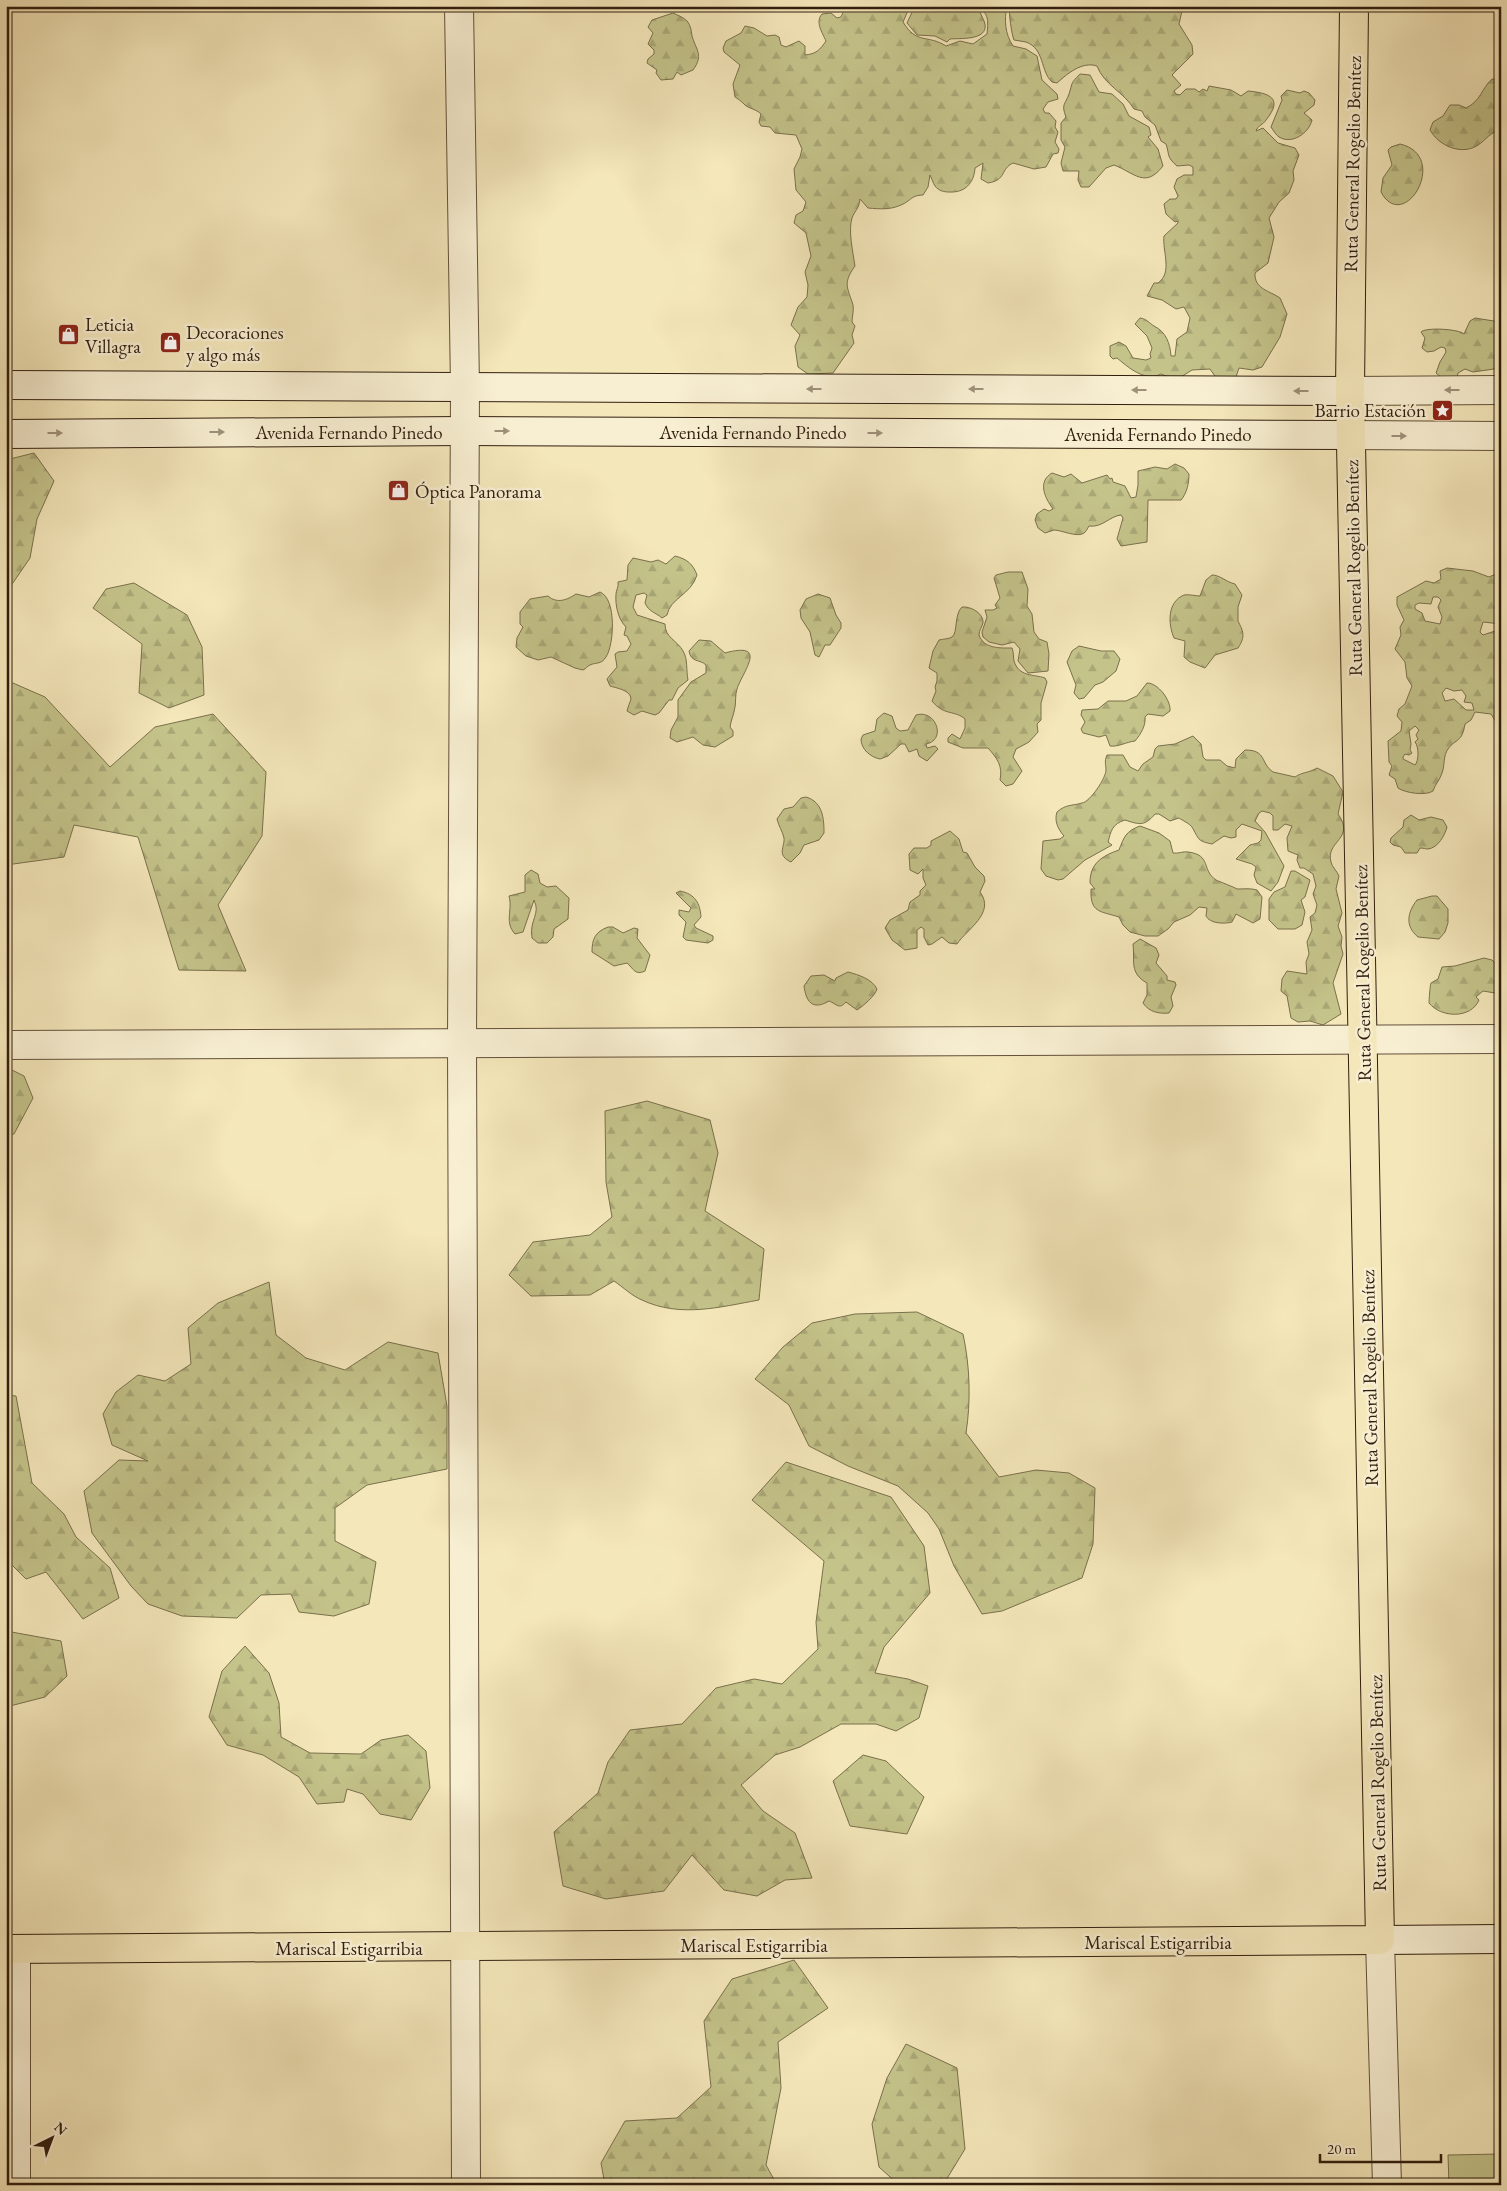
<svg xmlns="http://www.w3.org/2000/svg" width="1507" height="2191" font-family="'EB Garamond',serif">
	<style>
		.forest { fill: url(#forest-firs); stroke: #7a704c; fill-rule: evenodd }
		.garden { fill: #c4c38a; stroke: #7a704c }
		.lines { fill: none; stroke-linecap: round; stroke-linejoin: round }
		.lane-casing { stroke: #625039; stroke-width: 22 }
		.street-casing { stroke: #625039; stroke-width: 30 }
		.secondary-casing { stroke: #311e0e; stroke-width: 30 }
		.primary-casing { stroke: #311e0e; stroke-width: 30 }
		.lane { stroke: #f8efd2; stroke-width: 20 }
		.street { stroke: #f8efd2; stroke-width: 28 }
		.secondary { stroke: #f8efd2; stroke-width: 28 }
		.primary { stroke: #f4e7ba; stroke-width: 28 }
		.oneway { fill: #9e917a }
		.labels { text-anchor: middle; stroke-width: 5; stroke-linejoin: round; paint-order: stroke }
		.street-label { font-size: 19px; fill: #311e0e; stroke: #f8efd2 }
		.poi-label { font-size: 19px; fill: #311e0e; stroke: #f8efd2; text-anchor: start }
	</style>
	<defs>
		<pattern id="forest-firs" width="22" height="20" patternUnits="userSpaceOnUse" patternTransform="scale(1.25)"><rect width="22" height="20" fill="#c4c38a"/><path d="M5 1l3.5 6h-7zM16 11l3.5 6h-7z" fill="#a9a776"/></pattern>
	</defs>
	<rect width="100%" height="100%" fill="#f4e7ba"/>
	<filter id="stains"><feTurbulence type="fractalNoise" baseFrequency=".004" numOctaves="4"/><feColorMatrix values="0 0 0 0 .2 0 0 0 0 .09 0 0 0 0 .02 0 0 0 .5 -.17"/></filter>
	<radialGradient id="worn" r=".72"><stop offset=".6" stop-color="#630" stop-opacity="0"/><stop offset="1" stop-color="#630" stop-opacity=".3"/></radialGradient>
	<g class="forest">
		<path d="M846 6H910L903 22C917 45 927 34 946 46L960 41 973 44 987 34C989 17 988 9 969 6H1007C1004 20 1005 34 1013 46L1026 49 1037 56 1042 80 1057 94 1058 99 1048 102 1043 109 1045 113H1049L1056 121 1055 127 1058 132 1055 142 1059 149 1058 153 1053 154 1046 167 1034 169 1013 163C1000 169 1007 180 988 183L981 179 983 163 975 168C974 183 965 193 949 192 944 192 939 191 935 186 933 183 932 179 930 175L928 187 923 195C911 195 911 201 901 205 890 210 880 209 868 208L860 199C859 209 855 210 852 218 848 230 853 253 855 266 842 284 848 288 853 305 854 311 852 317 852 322L855 326 852 335 854 343 833 373 808 374 798 367 795 346 800 335 791 325 798 307 807 297 808 285 805 272 811 256 806 233 794 223 796 215 803 211 806 202 796 190 794 169 800 157 802 149 796 135 775 133 770 127 761 126 759 122 761 114C756 109 750 109 745 105 742 102 740 100 735 97L733 84 740 65 724 52 723 48 726 41 741 33 745 26 754 28 767 36 775 35 779 37 781 45 786 47 799 41 805 46V55C816 54 820 50 826 41 822 32 815 22 822 14L831 13 837 18 841 17Z"/>
		<path d="M915 6H957L980 12C981 15 984 20 985 24 988 41 959 38 950 39L947 42 935 36 917 35 907 23Z"/>
		<path d="M1010 6H1179L1182 11 1179 24 1192 45 1193 54 1172 75 1181 85 1174 91 1176 94 1180 95 1186 89H1195L1199 92 1203 89 1207 91 1209 86 1231 90 1241 96 1248 91C1269 93 1284 98 1266 120 1263 125 1258 125 1256 131L1263 128 1278 143 1295 148 1299 155 1293 171 1294 180 1289 193 1279 202 1269 218 1274 237 1268 263 1255 273C1254 289 1270 291 1280 298L1287 314 1280 337 1262 367 1253 370 1239 368 1236 377 1217 379 1210 369 1192 370 1176 380 1161 374C1145 382 1129 368 1117 358L1113 359 1110 356V346L1119 342 1126 346 1133 358 1146 360 1151 358 1150 354 1152 348 1147 336 1135 324 1140 318C1147 319 1149 323 1154 326 1166 332 1170 343 1171 356H1175L1177 339 1187 332 1190 318 1184 307 1176 309 1162 300 1147 296 1154 283H1158C1173 273 1162 250 1164 236L1178 223V221L1175 222 1166 214 1164 204 1170 199H1176L1178 196 1174 187 1177 179 1184 175H1193V167L1189 165 1177 166C1166 156 1170 156 1166 144L1161 141 1155 125 1145 117 1142 111 1134 109C1124 92 1104 85 1097 66 1082 61 1067 74 1057 83L1052 82C1040 71 1045 49 1026 42 1022 41 1018 41 1014 40 1012 36 1008 11 1010 6Z"/>
		<path d="M673 13C677 15 683 17 687 21 691 26 691 30 692 36 696 50 704 55 693 70L681 75 677 72 673 79 661 80 656 73 657 70 647 63 648 59 654 54V50L648 44 653 33 648 27 652 20Z"/>
		<path d="M1080 74 1090 75 1099 92 1112 94 1123 104 1129 116 1149 127 1151 135 1148 137 1158 149 1163 166C1145 189 1135 173 1114 165L1106 168 1089 187H1081L1078 180 1079 171H1063L1061 163 1065 147 1061 140V123L1066 117C1061 104 1065 105 1069 94 1073 82 1070 84 1080 74Z"/>
		<path d="M1492 79 1501 80V130C1490 132 1486 140 1478 145 1462 156 1439 146 1430 130L1433 122 1443 116 1450 105H1459L1466 108C1481 101 1481 89 1492 79Z"/>
		<path d="M1287 90 1300 93 1304 91 1309 93 1315 100 1314 105 1304 113 1312 120C1309 133 1292 145 1279 137 1276 135 1273 130 1271 127L1282 100 1281 96Z"/>
		<path d="M1400 144C1451 156 1404 235 1381 192L1383 178 1392 165 1388 150 1391 147Z"/>
		<path d="M1475 318 1500 322 1497 334 1501 336V362L1494 369 1473 372 1465 369 1458 373 1457 378H1442L1436 373 1440 362 1446 352 1445 348 1441 347 1434 351 1427 352 1422 348 1425 338 1421 332C1426 327 1459 329 1464 334L1470 321Z"/>
		<path d="M34 453 54 481 37 519 30 558 6 593V460Z"/>
		<path d="M1175 464 1184 468 1189 474C1189 483 1187 493 1181 500H1148L1147 542 1121 546 1117 539 1123 518 1121 515C1110 516 1102 528 1089 526 1087 529 1086 532 1084 533 1078 538 1061 530 1054 530L1045 533 1038 528 1035 520 1037 514 1044 509 1049 511 1053 509C1045 498 1037 482 1052 473L1064 477 1071 474 1082 483 1107 475 1110 479 1112 478 1113 482 1125 486 1131 498 1136 497 1138 485V471L1155 467 1167 469Z"/>
		<path d="M675 556C687 559 693 564 697 575 691 595 670 598 667 615L662 618C655 612 649 612 645 603L647 595 644 593 636 595 633 607 637 615 665 624C665 638 677 640 683 651 688 659 686 670 688 680L678 688 672 700H669L659 713 655 715 642 711 634 715 627 711C628 707 630 702 631 699 631 690 616 688 610 686L607 679 617 667 615 654 618 652 627 651 631 644 627 636 624 635 626 627C618 619 615 605 616 594 616 590 619 587 618 582L627 580 628 565 633 558 651 562 658 560 666 564Z"/>
		<path d="M1447 568 1473 571 1489 577 1501 572V624L1483 622 1480 632 1483 635 1495 631H1501V730L1491 714 1475 712 1471 720 1465 724C1462 743 1456 738 1448 749 1443 756 1445 765 1442 773 1440 780 1435 784 1433 791 1426 796 1405 793 1398 788L1395 779 1389 775 1392 766 1389 762 1388 741 1401 731 1402 722 1397 716 1399 709 1405 704 1412 686 1407 678 1405 662 1395 649 1401 635 1400 627 1404 620 1397 605V597L1426 581 1434 583 1441 579 1440 571ZM1433 597H1438L1441 600 1438 607 1442 617 1440 624 1425 621 1422 613 1415 609V605L1419 603 1431 604ZM1446 688 1454 691 1462 690 1466 696 1464 702 1472 703 1474 710H1466L1454 699 1445 701 1442 693ZM1415 726 1419 730 1416 735 1418 739 1415 742C1419 747 1419 761 1415 765L1403 759V757L1405 754 1409 755 1412 753 1410 750 1411 744 1409 731Z"/>
		<path d="M1008 572H1022L1028 589 1027 606 1032 614 1034 632 1039 639 1047 642 1049 654 1048 671 1028 673 1018 661 1020 649 1014 642 1002 645 989 642 983 637 982 632 987 617 985 610H993L997 608 995 605 1000 598 994 578 996 575Z"/>
		<path d="M1212 575C1220 575 1226 582 1235 584L1242 595 1238 607V621C1243 631 1246 636 1238 648L1215 655 1205 668 1190 662 1184 657 1185 641 1174 638C1168 624 1167 602 1184 595 1188 594 1196 596 1200 596L1206 580Z"/>
		<path d="M134 583 187 615 202 647 204 695 169 708 139 693 142 644 93 608 106 589Z"/>
		<path d="M600 592C617 599 614 645 606 657 601 665 596 662 590 665 587 666 586 669 583 670L575 668 551 657 538 660 526 656 516 647 517 638 523 627 520 624V612L530 599 548 596C557 604 567 600 576 594L589 597Z"/>
		<path d="M818 594 830 598 836 615 841 623V628L830 645H825L819 657 815 655 810 632 801 618 800 610 806 599Z"/>
		<path d="M962 607C970 606 984 613 983 623 982 627 979 630 979 635 984 649 1000 648 1012 648 1014 653 1013 657 1014 661 1019 677 1033 674 1045 678L1047 682 1041 703V720L1037 724 1038 732 1029 742 1016 749 1013 757 1022 771 1013 784 1006 786 1000 780C1003 766 997 758 988 748H963L948 742V738L952 734 960 739 965 728V719C955 710 944 716 932 701L936 691 935 687 937 681V673L929 668 933 651 939 640C943 639 949 639 952 637 958 633 954 614 962 607Z"/>
		<path d="M699 640 711 641 725 653C769 641 743 671 737 689 735 695 736 702 735 707 734 714 731 720 730 727L733 731V736L715 747 703 745 693 737 677 742 670 738 671 730 678 717V700L691 682 706 673V665C700 659 691 663 689 651Z"/>
		<path d="M1079 646 1101 651H1114L1120 659 1116 671 1103 682 1095 685 1084 698 1079 699 1074 693 1076 685 1067 662 1072 651Z"/>
		<path d="M6 680 45 697 110 767 155 727 213 714 266 772 262 836 218 905 246 971 179 970 138 837 74 825 64 857 6 865Z"/>
		<path d="M1147 683C1158 683 1171 700 1170 711L1163 716 1148 714 1145 717C1146 725 1141 734 1135 741 1126 742 1119 747 1110 746L1106 735 1099 737 1083 733 1081 729 1085 722 1081 715 1082 710 1098 709 1108 701H1126L1137 696Z"/>
		<path d="M884 713 892 716 896 728 900 731 908 730 916 715C936 709 947 740 926 744L927 748 935 746 938 749 927 761 919 756 917 749 909 752 905 744H901L888 756 880 759C870 757 861 749 861 739L863 735 875 731 877 719Z"/>
		<path d="M1193 736 1201 744 1203 757 1206 760H1220L1227 766 1235 768 1236 759 1245 750C1267 750 1260 763 1273 772L1295 777C1302 772 1309 773 1317 768L1333 776 1343 792 1338 814C1356 839 1325 841 1331 862 1332 867 1337 871 1339 876L1336 889 1342 913 1338 926 1342 937 1341 946 1343 954 1333 983 1341 1014 1323 1025 1310 1021 1298 1022 1291 1018 1287 996 1281 991 1282 979 1287 971 1307 974 1306 962 1309 954 1307 942 1312 930 1310 917 1315 913 1317 905 1313 894 1316 886 1313 874 1304 868H1300L1297 860 1298 855 1288 851 1287 838 1292 826 1285 824 1278 830H1273V816L1270 813 1262 811 1259 813 1255 821 1265 832 1284 866 1278 882 1271 891 1257 883 1254 875 1256 867 1252 864 1236 859 1250 845 1258 843 1261 840 1262 831 1242 824 1236 830V837L1231 838 1224 836 1212 844C1197 841 1199 839 1192 827 1190 824 1182 820 1179 818L1170 821 1159 814H1155C1145 826 1140 825 1125 820 1112 824 1111 831 1108 842L1112 845 1085 860 1063 879 1058 880 1046 876 1041 869 1043 841 1060 839 1064 836C1058 829 1054 821 1057 812 1066 804 1072 806 1082 803 1090 802 1106 778 1106 770 1106 764 1104 762 1107 755H1123L1130 767 1138 771 1143 764 1153 757 1155 749 1158 746 1175 744Z"/>
		<path d="M806 797C823 802 824 819 824 833L819 840 804 845 800 853 791 862C776 855 785 847 784 838 782 830 779 827 777 819L784 809 793 807 801 798Z"/>
		<path d="M1411 815 1419 820 1431 817 1443 820 1447 827C1445 835 1438 848 1428 849 1426 849 1423 848 1420 848L1417 853H1405L1401 847 1393 845 1390 842 1391 838 1403 827 1404 820Z"/>
		<path d="M1140 826 1159 833 1170 841 1173 853C1178 854 1183 851 1188 852 1212 855 1201 870 1216 880 1218 881 1236 888 1237 889 1244 889 1250 888 1257 890L1262 897 1260 919 1253 923 1236 914 1232 922C1225 924 1210 924 1206 916L1207 908 1199 907 1190 915 1174 922 1168 929 1158 936H1145L1130 932 1123 925 1119 917C1100 911 1090 913 1091 889H1095L1090 883C1090 863 1102 856 1119 850 1124 837 1126 831 1140 826Z"/>
		<path d="M950 831 959 839 963 852 967 853 975 867 984 876 985 881 980 892C996 913 966 930 957 944L949 943 942 937 932 944 928 945 924 937V929L921 927 917 930V948L905 950 892 940 885 928 890 920 908 910 910 902 920 895V891L926 885 923 878V869L918 874 910 870 909 854 914 848H927L931 845V841Z"/>
		<path d="M531 870 538 874 540 883 547 887 556 886 569 898 568 919 554 929 553 937 547 943H538L532 938C529 920 541 914 534 900L523 932 515 934C504 922 513 910 509 896L525 892V875Z"/>
		<path d="M1291 871H1295L1310 880 1305 897 1301 900 1305 912 1302 925 1295 929H1278L1269 920V899L1274 892 1285 887Z"/>
		<path d="M680 891C695 894 700 903 701 917L694 925 696 928 713 936V940L708 943 686 940 683 937 686 922 679 915V910L689 912 691 908 676 893Z"/>
		<path d="M1432 896H1437L1448 909V923L1445 932 1439 939 1418 937C1405 926 1407 913 1417 900Z"/>
		<path d="M608 927H613L623 933 634 928 638 929 637 938 650 955 645 971C635 976 633 968 627 963L614 966 592 952C592 939 595 932 608 927Z"/>
		<path d="M1140 939 1156 948 1159 955 1156 963 1167 976V980L1175 982 1176 985 1171 997 1173 1006 1169 1013C1159 1014 1149 1012 1143 1003L1147 995V983C1129 973 1135 961 1133 944Z"/>
		<path d="M1484 958 1492 960 1501 969V987L1495 993 1483 991 1476 997 1479 1000C1471 1019 1441 1018 1429 1003 1429 1001 1430 985 1431 983L1438 979 1442 967 1455 966Z"/>
		<path d="M848 972C859 975 872 979 877 989 875 996 863 1006 857 1010L846 1002C839 1010 837 1004 829 1001 812 1011 806 1001 804 986L811 976 824 975 835 981 836 978Z"/>
		<path d="M6 1067 24 1076 33 1098 14 1134 6 1135Z"/>
		<path d="M647 1101 710 1120 718 1153 705 1211 764 1249 759 1300C720 1307 680 1318 642 1300 632 1296 623 1287 614 1281L590 1295 531 1296 509 1275 533 1242 590 1235 612 1217 606 1182 605 1111Z"/>
		<path d="M269 1282 276 1335 306 1358 345 1370 388 1342 438 1353 447 1406V1469L367 1485 335 1508V1541L376 1562 369 1604 334 1616 299 1612 291 1594 261 1595 237 1618 182 1616 148 1604 131 1586 92 1533 84 1491 119 1460 148 1461 112 1445 103 1414 116 1392 138 1375 165 1381 191 1364 188 1328 218 1303Z"/>
		<path d="M917 1312 963 1334C970 1366 971 1401 966 1433L999 1477 1036 1470 1069 1473 1095 1488 1093 1544 1082 1578 1002 1611 982 1614 954 1566 939 1529 928 1513 898 1486 848 1466 809 1446 789 1405 755 1379 783 1347 812 1323 855 1314Z"/>
		<path d="M6 1395 16 1396 32 1483 64 1514 76 1537 110 1568 119 1598 83 1619 46 1572 26 1579 9 1562 6 1528Z"/>
		<path d="M786 1462 891 1497 924 1546 930 1593 884 1647 875 1673 908 1679 928 1686 919 1718 896 1731 876 1724H841L800 1747 775 1755 741 1785 763 1811 795 1833 812 1878 785 1880 757 1896 724 1890 692 1855 664 1891 606 1899 563 1886 554 1832 598 1793 608 1762 630 1730 682 1724 716 1688 754 1679 782 1684 818 1649 816 1622 824 1561 752 1500Z"/>
		<path d="M6 1631 61 1641 67 1676 45 1697 6 1707Z"/>
		<path d="M245 1646 269 1673 279 1703 281 1737 310 1753 361 1754 381 1740 408 1735 426 1751 430 1788 411 1820 380 1814 363 1794 347 1789 344 1802 317 1804 299 1777 263 1755 227 1745 209 1717 222 1671Z"/>
		<path d="M863 1755 886 1761 924 1797 907 1834 850 1826 833 1781Z"/>
		<path d="M794 1960 828 2008 778 2042 781 2088 766 2165 777 2185H605L601 2163 625 2121 677 2118 711 2087 704 2021 732 1979Z"/>
		<path d="M906 2044 957 2068 965 2149 943 2185H899L879 2167 872 2124 887 2078Z"/>
	</g>
	<path class="garden" d="M1501 2154V2185H1449L1448 2155Z"/>
	<g class="lines">
		<defs>
			<path id="lane" d="M20 2185V1949"/>
			<g id="street">
				<path d="M459 6 465 387 462 1043 466 2185"/>
				<path d="M1350 391 1501 390"/>
				<path d="M1350 435 1501 436"/>
				<path d="M6 1045 1501 1039"/>
				<path d="M1380 1940 1387 2185"/>
			</g>
			<g id="secondary">
				<path d="M6 385 1350 391"/>
				<path d="M6 434 464 431 1350 435"/>
				<path d="M1380 1940 1501 1939"/>
			</g>
			<path id="primary" d="M6 1949 1380 1940 1350 391 1354 6"/>
		</defs>
		<use href="#lane" class="lane-casing"/>
		<use href="#street" class="street-casing"/>
		<use href="#secondary" class="secondary-casing"/>
		<use href="#primary" class="primary-casing"/>
		<use href="#lane" class="lane"/>
		<use href="#street" class="street"/>
		<use href="#secondary" class="secondary"/>
		<use href="#primary" class="primary"/>
	</g>
	<defs><path id="oneway-solid" d="M-6-.8H1V-3.2L6.5 0L1 3.2V.8H-6Z" transform="scale(1.25)"/></defs>
	<g class="oneway">
		<use href="#oneway-solid" transform="translate(814 389) rotate(-180)"/>
		<use href="#oneway-solid" transform="translate(976 389) rotate(-180)"/>
		<use href="#oneway-solid" transform="translate(1139 390) rotate(-180)"/>
		<use href="#oneway-solid" transform="translate(1452 390) rotate(180)"/>
		<use href="#oneway-solid" transform="translate(1301 391) rotate(-180)"/>
		<use href="#oneway-solid" transform="translate(502 431)"/>
		<use href="#oneway-solid" transform="translate(217 432)"/>
		<use href="#oneway-solid" transform="translate(55 433)"/>
		<use href="#oneway-solid" transform="translate(875 433)"/>
		<use href="#oneway-solid" transform="translate(1399 436)"/>
	</g>
	<defs>
		<symbol id="shop-square" viewBox="-11 -11 22 22"><rect x="-9" y="-9" width="18" height="18" rx="4" fill="#8f2418" stroke="#f8efd2"/><path d="M-5-2.5h2.3a2.7 3.5 0 0 1 5.4 0H5L5.5 6h-11ZM-1.5-2.5h3a1.5 2.3 0 0 0-3 0Z" fill="#fff"/></symbol>
		<symbol id="sight-square" viewBox="-11 -11 22 22"><rect x="-9" y="-9" width="18" height="18" rx="4" fill="#8f2418" stroke="#f8efd2"/><path d="M0-6L1.8-2.2L6-1.7L2.9 1.2L3.7 5.4L0 3.3L-3.7 5.4L-2.9 1.2L-6-1.7L-1.8-2.2Z" fill="#fff"/></symbol>
	</defs>
	<g fill-rule="evenodd">
		<use href="#shop-square" x="56" y="322" width="25" height="25"/>
		<use href="#shop-square" x="158" y="330" width="25" height="25"/>
		<use href="#sight-square" x="1430" y="398" width="25" height="25"/>
		<use href="#shop-square" x="386" y="478" width="25" height="25"/>
	</g>
	<g class="labels">
		<g class="street-label">
			<text transform="translate(1352 164) rotate(-89)" y="7">Ruta General Rogelio Benítez</text>
			<text x="349" y="439">Avenida Fernando Pinedo</text>
			<text x="753" y="439">Avenida Fernando Pinedo</text>
			<text x="1158" y="441">Avenida Fernando Pinedo</text>
			<text transform="translate(1353 568) rotate(-91)" y="7">Ruta General Rogelio Benítez</text>
			<text transform="translate(1362 973) rotate(-91)" y="7">Ruta General Rogelio Benítez</text>
			<text transform="translate(1369 1378) rotate(-91)" y="7">Ruta General Rogelio Benítez</text>
			<text transform="translate(1377 1783) rotate(-91)" y="7">Ruta General Rogelio Benítez</text>
			<text x="1158" y="1949">Mariscal Estigarribia</text>
			<text x="754" y="1952">Mariscal Estigarribia</text>
			<text x="349" y="1955">Mariscal Estigarribia</text>
		</g>
		<g class="poi-label">
			<text x="85" y="331">Leticia<tspan x="85" dy="22">Villagra</tspan></text>
			<text x="186" y="339">Decoraciones<tspan x="186" dy="22">y algo más</tspan></text>
			<text x="1426" y="417" text-anchor="end">Barrio Estación</text>
			<text x="415" y="498">Óptica Panorama</text>
		</g>
	</g>
	<rect width="1507" height="2191" fill="none" stroke="#f4e7ba" stroke-width="25"/>
	<rect x="8" y="8" width="1492" height="2176" fill="none" stroke="#311e0e" stroke-width="2.5"/>
	<rect x="12" y="12" width="1482" height="2166" fill="none" stroke="#311e0e"/>
	<g transform="translate(52 2138) rotate(42)" stroke="#f8efd2" stroke-width="4" paint-order="stroke">
	<path d="M0-4L9 19L0 12L-9 19Z" fill="#311e0e"/>
	<text y="-8" font-size="14" font-weight="bold" text-anchor="middle" fill="#311e0e">N</text>
	</g>
	<path d="M1320 2154v8h121v-8" fill="none" stroke="#311e0e" stroke-width="2.5"/>
	<text x="1327" y="2154" font-size="15" fill="#311e0e" stroke="#f8efd2" stroke-width="4" paint-order="stroke">20 m</text>
	<rect width="100%" height="100%" filter="url(#stains)"/>
	<rect width="100%" height="100%" fill="url(#worn)"/>
</svg>
